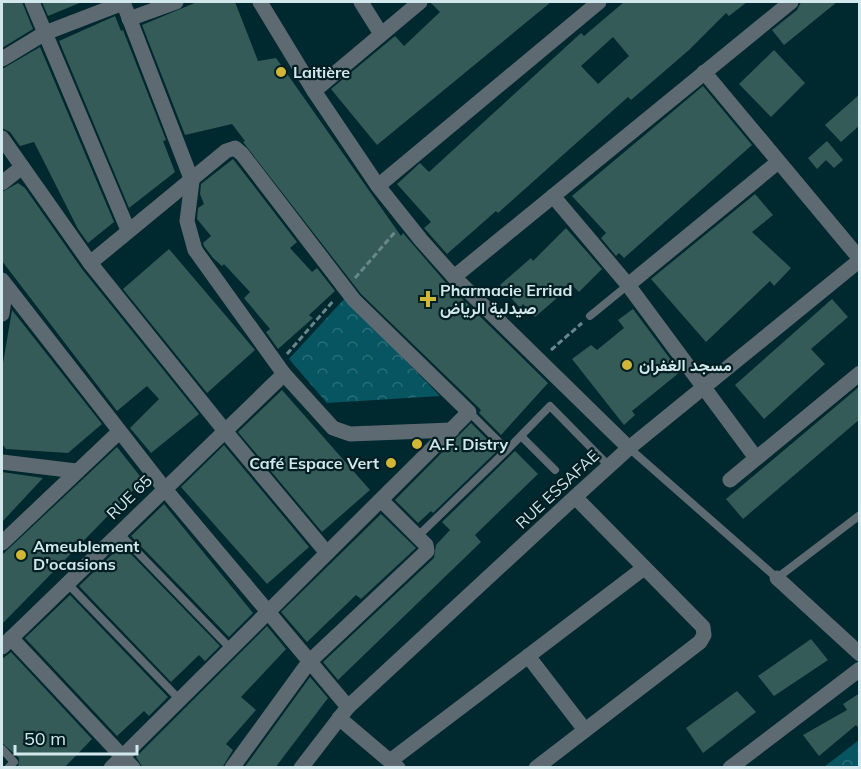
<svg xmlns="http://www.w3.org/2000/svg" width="861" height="769" font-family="Mulish,Vazirmatn,sans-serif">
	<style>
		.park { fill: url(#park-crowns) }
		.building { fill: #345b57; fill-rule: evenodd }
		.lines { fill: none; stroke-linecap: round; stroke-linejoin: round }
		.path { stroke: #68878c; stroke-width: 3; stroke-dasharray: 6 3; stroke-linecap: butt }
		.lane { stroke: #5d6a72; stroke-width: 8 }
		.street { stroke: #5d6a72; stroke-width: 15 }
		.poi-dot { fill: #d2b736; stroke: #011e23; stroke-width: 2 }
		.labels { text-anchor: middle; stroke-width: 4.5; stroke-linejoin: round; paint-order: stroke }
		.poi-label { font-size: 16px; font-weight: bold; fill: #d3e8ec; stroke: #011e23; text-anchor: start }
		.street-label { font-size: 16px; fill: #d3e8ec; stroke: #011e23 }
	</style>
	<defs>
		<pattern id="park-crowns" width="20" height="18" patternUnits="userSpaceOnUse" patternTransform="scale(1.5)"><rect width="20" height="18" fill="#065561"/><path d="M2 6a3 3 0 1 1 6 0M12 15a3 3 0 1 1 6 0" fill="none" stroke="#296d78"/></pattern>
	</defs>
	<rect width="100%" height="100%" fill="#00282f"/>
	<g class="park">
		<path d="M345 298 440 396 327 403 289 359Z"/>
		<path d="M859 740V767H824Z"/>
	</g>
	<g class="building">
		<path d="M2 2H22L33 29 2 48Z"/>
		<path d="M42 2H82L48 16Z"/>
		<path d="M197 2H235L258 61 276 58 401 236 403 233 447 284 548 383 501 435 479 413 481 410 361 294 243 142 245 141 232 124 185 135 142 25Z"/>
		<path d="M430 2H551L377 145 331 89 395 36 404 46 440 12Z"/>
		<path d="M624 2H747L729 16 726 13 689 50 631 100 628 97 498 213 496 211 447 254 424 228 431 222 397 184 420 163 429 172 581 33 584 36ZM613 37 629 56 598 84 581 66Z"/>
		<path d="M801 2H837L784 45 772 30 797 10Z"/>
		<path d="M115 16 121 31 123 30 166 140 163 141 175 172 129 208 59 41Z"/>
		<path d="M40 47 114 222 88 243 78 229 34 142 20 146 10 132 2 128V69Z"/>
		<path d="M774 50 805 83 771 117 739 84Z"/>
		<path d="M703 86 752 145 624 258 619 253 616 256 601 238 606 233 572 196Z"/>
		<path d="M860 94V125L841 142 825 125Z"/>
		<path d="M827 141 843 160 834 168 826 160 817 169 808 158Z"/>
		<path d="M233 159 297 242 290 248 312 272 317 268 335 291 309 315 313 318 278 349 266 332 270 329 244 298 250 292 224 264 222 266 213 258 204 246 203 243 211 236 197 219 198 208 204 204 200 194 201 184Z"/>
		<path d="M18 183 25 188 82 269 199 414 151 453 130 428 159 399 147 386 117 411 2 261V192Z"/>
		<path d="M755 194 773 215 752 232 791 268 774 286 770 281 706 342 651 279Z"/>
		<path d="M566 228 602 269 579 292 572 285 535 317 523 304 520 308 500 285 531 258 533 261Z"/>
		<path d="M169 249 255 350 207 393 123 289Z"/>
		<path d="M832 299 848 317 811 349 825 364 764 419 735 385Z"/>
		<path d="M633 309 680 372 632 411 635 415 624 425 572 359 591 345 597 350 624 328 618 320Z"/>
		<path d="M12 310 102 424 68 453 6 449 2 444V369Z"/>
		<path d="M860 386V419L743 519 726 499Z"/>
		<path d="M282 390 370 490 322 532 238 432Z"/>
		<path d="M471 423 498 450 433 513 431 511 418 523 395 500Z"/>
		<path d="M224 445 309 547 267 584 181 487Z"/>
		<path d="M117 447 143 480 2 624V555Z"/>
		<path d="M515 451 538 474 475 535 481 542 338 680 323 662 434 558 436 545 450 530 442 522Z"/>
		<path d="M2 472 43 478 2 522Z"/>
		<path d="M164 504 253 613 229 637 131 536Z"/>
		<path d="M381 514 416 548 361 599 356 595 307 642 281 612Z"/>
		<path d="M122 545 220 646 205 661 199 655 171 682 79 586Z"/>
		<path d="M70 595 168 697 149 716 144 711 117 736 25 638Z"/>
		<path d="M267 626 286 649 241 697 256 710 226 744 233 750 222 768H143L136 757Z"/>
		<path d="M811 639 828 660 774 696 758 676Z"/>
		<path d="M11 652 92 739 64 768H18L19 758 2 743V659Z"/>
		<path d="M310 677 328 698 275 768H244Z"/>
		<path d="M737 691 756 712 703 753 686 728Z"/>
		<path d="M860 693V730L856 725 819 756 803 735 847 710 843 704Z"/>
	</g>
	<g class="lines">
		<g class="path">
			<path d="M355 278 396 231"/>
			<path d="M551 350 582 323"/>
			<path d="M287 354 334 300"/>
		</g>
		<g class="lane">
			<path d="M590 316 628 285"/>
			<path d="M521 436 555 470"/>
			<path d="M629 448 777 578 860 515"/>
			<path d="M507 450 550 406 609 466"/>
			<path d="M118 532 231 649"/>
			<path d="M418 536 507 450 469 412"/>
			<path d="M67 583 180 700"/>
			<path d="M2 749 14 762 8 768"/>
		</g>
		<g class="street">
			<path d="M32 2 128 230"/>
			<path d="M123 2 192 181 187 221 195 250 284 374 333 428 350 434 452 430"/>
			<path d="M260 2 314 91 378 186 421 240 454 277 629 448"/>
			<path d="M361 2 381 34"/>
			<path d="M129 19 176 2"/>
			<path d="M2 59 45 33 123 3"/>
			<path d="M704 72 860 259"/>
			<path d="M314 91 420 2"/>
			<path d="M2 138 90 263 225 431 327 553"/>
			<path d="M2 183 22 167"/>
			<path d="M378 186 599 2"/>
			<path d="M553 196 628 285 756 458"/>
			<path d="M90 263 226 151 235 148 242 154 354 300 469 412 111 768"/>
			<path d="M454 277 791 2"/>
			<path d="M2 280 164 488 348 707"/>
			<path d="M628 285 778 162"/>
			<path d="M2 314 6 286"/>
			<path d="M2 462 76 471"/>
			<path d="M730 480 860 373"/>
			<path d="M2 543 119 432"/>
			<path d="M777 578 860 654"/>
			<path d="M11 638 133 768"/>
			<path d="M2 647 284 374"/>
			<path d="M528 656 585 730"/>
			<path d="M339 718 398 768"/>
			<path d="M390 761 644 568"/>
			<path d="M232 768 309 662 427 551 426 545 381 500"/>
			<path d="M301 768 348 707 575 497 629 448 860 260"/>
			<path d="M536 768 700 642 704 635 703 627 575 497"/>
			<path d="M730 768 860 669"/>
		</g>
	</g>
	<g class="poi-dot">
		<circle cx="281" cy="72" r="6"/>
		<path d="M425 290h6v6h6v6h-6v6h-6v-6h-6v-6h6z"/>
		<circle cx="627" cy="365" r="6"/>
		<circle cx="417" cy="444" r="6"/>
		<circle cx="391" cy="463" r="6"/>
		<circle cx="21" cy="555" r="6"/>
	</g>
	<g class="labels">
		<g class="poi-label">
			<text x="293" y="78">Laitière</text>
			<text x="440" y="296">Pharmacie Erriad<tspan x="440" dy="18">صيدلية الرياض</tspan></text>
			<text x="639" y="371">مسجد الغفران</text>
			<text x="429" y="450">A.F. Distry</text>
			<text x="379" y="469" text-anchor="end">Café Espace Vert</text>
			<text x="33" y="552">Ameublement<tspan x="33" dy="18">D'ocasions</tspan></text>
		</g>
		<g class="street-label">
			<text transform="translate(557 489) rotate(-43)" y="6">RUE ESSAFAE</text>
			<text transform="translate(129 497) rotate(-44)" y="6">RUE 65</text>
		</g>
	</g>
	<rect width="861" height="769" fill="none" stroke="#d3e8ec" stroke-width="6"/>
	<path d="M15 745v9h122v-9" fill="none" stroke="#d3e8ec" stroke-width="3"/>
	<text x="24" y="745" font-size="18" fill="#d3e8ec" stroke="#011e23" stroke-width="4.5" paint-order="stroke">50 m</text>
</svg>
